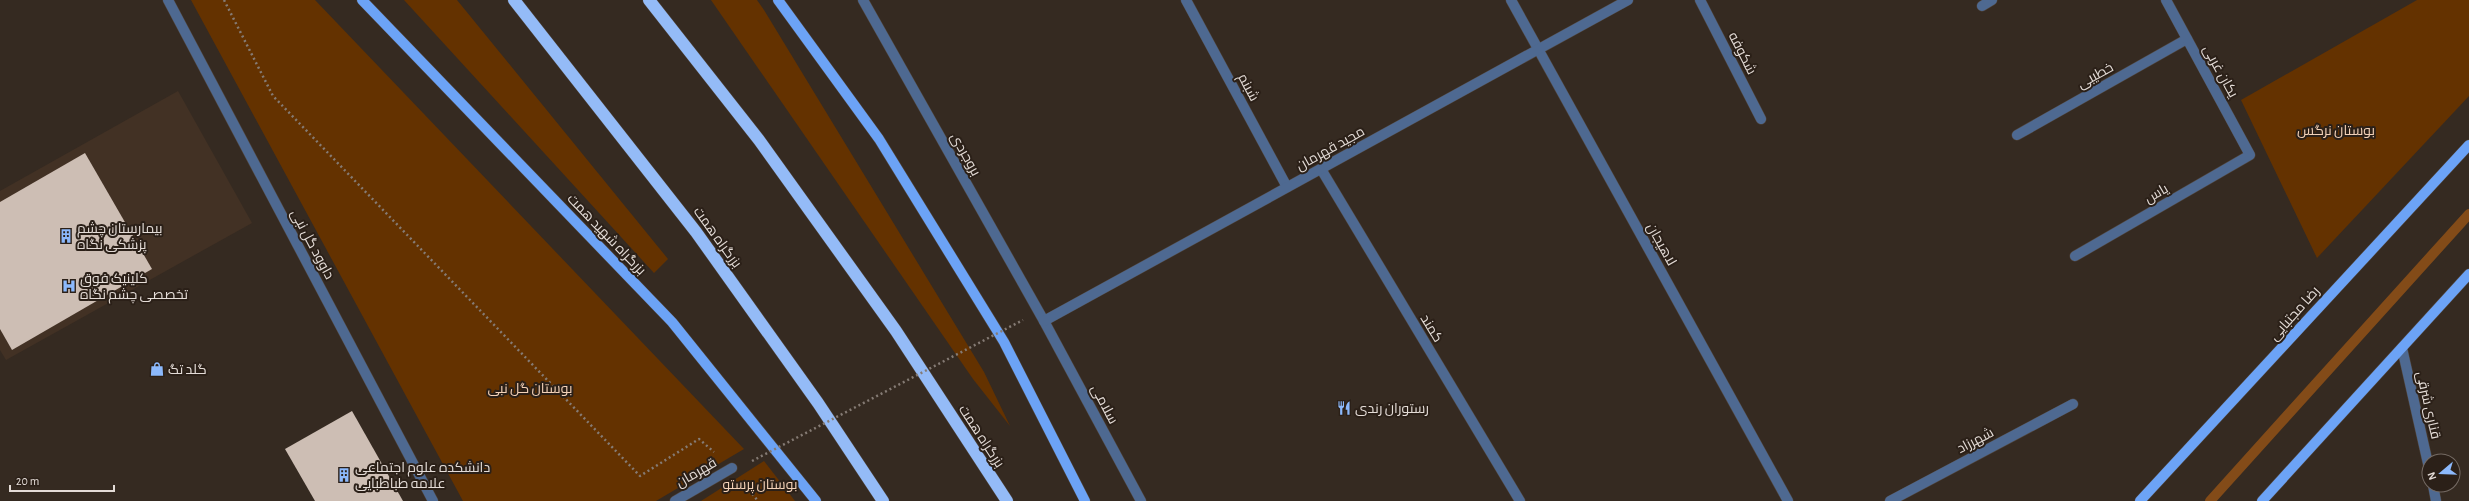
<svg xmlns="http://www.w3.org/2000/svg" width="2469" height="501" font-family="'Alegreya Sans',Cairo,sans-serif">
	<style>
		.built { fill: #423124 }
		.green { fill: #643200 }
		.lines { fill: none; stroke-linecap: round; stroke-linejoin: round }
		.stream { stroke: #834b18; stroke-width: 10 }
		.building { fill: #cdbeb4 }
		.minor-casing { stroke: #51463e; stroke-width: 11 }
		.major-casing { stroke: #51463e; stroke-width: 11 }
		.highway-casing { stroke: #51463e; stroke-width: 13 }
		.path { stroke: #857b74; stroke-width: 2.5; stroke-dasharray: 2 3; stroke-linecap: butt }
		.minor { stroke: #4e6991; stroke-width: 10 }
		.major { stroke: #6ca3f6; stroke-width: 10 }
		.highway { stroke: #94bbf7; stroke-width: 12 }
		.path-bridge { stroke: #857b74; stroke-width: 2.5; stroke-dasharray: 2 3; stroke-linecap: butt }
		.labels { text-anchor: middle; stroke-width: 4; stroke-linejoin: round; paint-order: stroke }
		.street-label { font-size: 14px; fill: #e4dcd7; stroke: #2b2018 }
		.park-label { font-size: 14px; fill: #f4d2b8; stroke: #2b2018 }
		.poi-label { font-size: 14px; fill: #e4dcd7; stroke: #2b2018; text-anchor: start }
	</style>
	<rect width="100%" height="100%" fill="#352a21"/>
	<path class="built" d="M178 91 252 223 6 360 0 350V191Z"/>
	<g class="green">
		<path d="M191 0H315L744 449 656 501H463Z"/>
		<path d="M404 0H457L668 259 654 273Z"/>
		<path d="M711 0H757L764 10 984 372 1010 426 973 379Z"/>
		<path d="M2417 0H2469V96L2317 258 2241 100Z"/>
		<path d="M764 461 795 501H701Z"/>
	</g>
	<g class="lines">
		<path class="stream" d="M2210 501 2469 214"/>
	</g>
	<g class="building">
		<path d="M85 153 152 269 12 350 0 329V202Z"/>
		<path d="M352 411 403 501H315L285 449Z"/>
	</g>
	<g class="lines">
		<defs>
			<g id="minor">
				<path d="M168 0 433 501"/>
				<path d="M863 0 1044 321 1141 501"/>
				<path d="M1186 0 1287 187"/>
				<path d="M1511 0 1788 501"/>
				<path d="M1700 0 1761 119"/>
				<path d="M1982 6 1992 0"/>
				<path d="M2017 135 2187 39"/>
				<path d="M1321 169 1520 501"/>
				<path d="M2075 256 2250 155 2166 0"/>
				<path d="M1044 321 1628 0"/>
				<path d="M2402 348 2429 468"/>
				<path d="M2433 485 2436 501"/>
				<path d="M675 501 732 468"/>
				<path d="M1890 501 2073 404"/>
			</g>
			<g id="major">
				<path d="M362 0 672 322 816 501"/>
				<path d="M778 0 879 139 1004 342 1085 501"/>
				<path d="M2140 501 2469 145"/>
				<path d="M2262 501 2469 274"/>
			</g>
			<g id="highway">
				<path d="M514 0 696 232 818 403 883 501"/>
				<path d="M649 0 759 140 896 331 1007 501"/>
			</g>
		</defs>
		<use href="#minor" class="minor-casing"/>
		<use href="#major" class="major-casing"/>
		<use href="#highway" class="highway-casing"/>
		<g class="path">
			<path d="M224 0 273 96 640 476 699 439 714 452"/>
			<path d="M746 486 758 501"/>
		</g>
		<use href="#minor" class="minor"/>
		<use href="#major" class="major"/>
		<use href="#highway" class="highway"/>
		<path class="path-bridge" d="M752 461 1023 320"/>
	</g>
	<defs>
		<symbol id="building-bare" viewBox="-9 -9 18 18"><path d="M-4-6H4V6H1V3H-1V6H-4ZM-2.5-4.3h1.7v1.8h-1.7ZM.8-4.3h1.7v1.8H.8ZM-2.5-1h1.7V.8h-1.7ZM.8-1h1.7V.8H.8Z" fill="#8cb9fc" stroke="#2b2018" stroke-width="2.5" paint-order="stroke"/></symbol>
		<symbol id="hospital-bare" viewBox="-9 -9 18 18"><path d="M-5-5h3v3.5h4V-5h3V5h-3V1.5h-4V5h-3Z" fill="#8cb9fc" stroke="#2b2018" stroke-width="2.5" paint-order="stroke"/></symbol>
		<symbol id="shop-bare" viewBox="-9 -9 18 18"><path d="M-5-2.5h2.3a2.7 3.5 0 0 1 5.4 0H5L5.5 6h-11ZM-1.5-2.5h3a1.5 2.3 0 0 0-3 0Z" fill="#8cb9fc" stroke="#2b2018" stroke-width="2.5" paint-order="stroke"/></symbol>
		<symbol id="restaurant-bare" viewBox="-9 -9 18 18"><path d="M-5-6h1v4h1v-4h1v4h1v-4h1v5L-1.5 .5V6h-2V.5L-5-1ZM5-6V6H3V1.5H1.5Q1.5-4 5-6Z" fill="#8cb9fc" stroke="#2b2018" stroke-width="2.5" paint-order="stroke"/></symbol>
	</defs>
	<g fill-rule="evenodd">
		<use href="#building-bare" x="56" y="226" width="20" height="20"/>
		<use href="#hospital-bare" x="59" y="276" width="20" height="20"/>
		<use href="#shop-bare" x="147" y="359" width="20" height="20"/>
		<use href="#restaurant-bare" x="1334" y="398" width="20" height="20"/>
		<use href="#building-bare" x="334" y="465" width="20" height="20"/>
	</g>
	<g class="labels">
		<g class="street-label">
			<text transform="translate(1743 53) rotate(63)" y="5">شکوفه</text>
			<text transform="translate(2221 71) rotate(61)" y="5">یکان غربی</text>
			<text transform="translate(2095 75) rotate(-29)" y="5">خطیبی</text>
			<text transform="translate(1249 87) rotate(62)" y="5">شبنم</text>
			<text transform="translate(1330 148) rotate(-29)" y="5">مجید قهرمان</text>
			<text transform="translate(966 154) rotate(61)" y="5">بروجردی</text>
			<text transform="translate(2156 193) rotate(-30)" y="5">یاس</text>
			<text transform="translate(607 234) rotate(46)" y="5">بزرگراه شهید همت</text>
			<text transform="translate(718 237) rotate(54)" y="5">بزرگراه همت</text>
			<text transform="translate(313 244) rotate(62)" y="5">داوود گل نبی</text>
			<text transform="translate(1662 244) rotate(61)" y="5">لاهیجان</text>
			<text transform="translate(2294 313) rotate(-48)" y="5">رضا مجتبایی</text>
			<text transform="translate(1432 328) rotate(59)" y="5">کمند</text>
			<text transform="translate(1105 404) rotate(62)" y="5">سلامی</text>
			<text transform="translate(2429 405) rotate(77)" y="5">قناری شرقی</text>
			<text transform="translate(982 436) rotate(57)" y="5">بزرگراه همت</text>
			<text transform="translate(1975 440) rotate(-28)" y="5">شهرزاد</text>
			<text transform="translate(696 472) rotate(-30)" y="5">قهرمان</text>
		</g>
		<g class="park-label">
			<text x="2336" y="135">بوستان نرگس</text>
			<text x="530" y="393">بوستان گل نبی</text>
			<text x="760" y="489">بوستان پرستو</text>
		</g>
		<g class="poi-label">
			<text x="77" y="233">بیمارستان چشم<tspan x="77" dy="16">پزشکی نگاه</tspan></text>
			<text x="80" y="283">کلینیک فوق<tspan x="80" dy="16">تخصصی چشم نگاه</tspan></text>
			<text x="168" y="374">گلد تگ</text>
			<text x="1355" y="413">رستوران رندی</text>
			<text x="355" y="472">دانشکده علوم اجتماعی<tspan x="355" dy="16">علامه طباطبایی</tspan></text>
		</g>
	</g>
	<g transform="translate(2441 473) rotate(251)"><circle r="19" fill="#2b2018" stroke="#756b64"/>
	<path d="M0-3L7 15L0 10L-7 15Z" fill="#8cb9fc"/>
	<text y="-6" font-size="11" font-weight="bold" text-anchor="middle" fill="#e4dcd7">N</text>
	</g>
	<path d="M10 485v6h104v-6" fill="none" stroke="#e4dcd7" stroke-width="2"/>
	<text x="16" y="485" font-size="12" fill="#e4dcd7" stroke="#2b2018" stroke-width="3" paint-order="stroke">20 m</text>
</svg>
